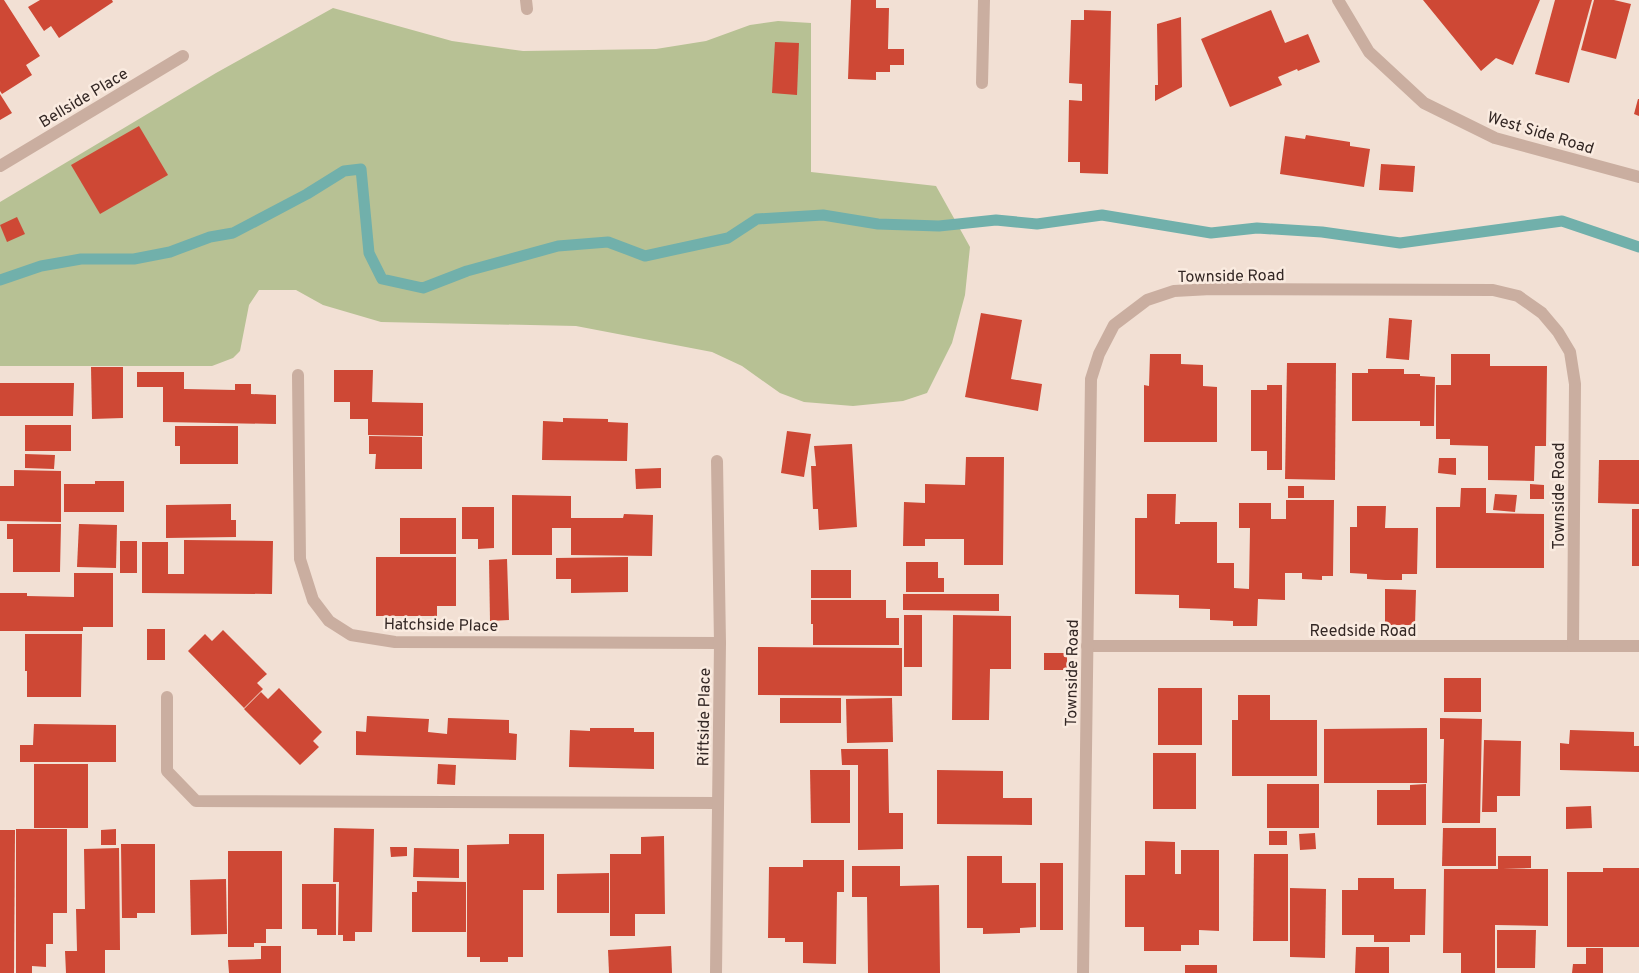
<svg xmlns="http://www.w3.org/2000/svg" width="1639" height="973" font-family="Overpass,sans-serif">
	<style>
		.green { fill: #b7c194 }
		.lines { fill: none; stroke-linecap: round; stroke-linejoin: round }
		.stream { stroke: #71b0ab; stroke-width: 11 }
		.building { fill: #ce4835 }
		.minor { stroke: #caaea0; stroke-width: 12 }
		.labels { text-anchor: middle; stroke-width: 5; stroke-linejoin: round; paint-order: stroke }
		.street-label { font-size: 16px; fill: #332724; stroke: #faebe0 }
	</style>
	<rect width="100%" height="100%" fill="#f2e0d4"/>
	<path class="green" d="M333 8 452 41 523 51 656 49 706 41 750 25 778 21 811 23V172L936 186 970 247 965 295 952 343 927 393 903 401 853 406 804 402 780 393 742 366 712 352 576 326 381 322 323 305 296 290H259L249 305 240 351 233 358 212 366H0V202L216 73Z"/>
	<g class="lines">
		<path class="stream" d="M0 280 41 266 81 259H134L170 252 210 237 233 233 307 194 344 171 361 169 369 253 382 279 423 288 467 271 558 246 608 242 645 256 728 238 757 219 823 215 878 224 939 226 996 220 1037 224 1102 215 1211 233 1257 228 1322 232 1400 243 1562 221 1639 247"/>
	</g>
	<g class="building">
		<path d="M0 0H4L40 56 26 65 32 75 2 94 0 91Z"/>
		<path d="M40 0H112L113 2 59 38 51 26 44 31 28 7Z"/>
		<path d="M851 0H876V8H889L888 49H904V65H890V72H876V80L848 79Z"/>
		<path d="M1423 0H1540L1513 65 1496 58 1481 71Z"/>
		<path d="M1555 0H1592L1569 83 1535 74Z"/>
		<path d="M1594 0H1614L1631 4 1616 59 1581 50Z"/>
		<path d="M1084 10 1111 11 1108 174 1080 173V162H1068L1069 100 1082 101V84L1069 83 1071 20H1084Z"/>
		<path d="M1271 10 1285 43 1308 34 1320 62 1298 71 1297 69 1278 77 1282 85 1230 107 1201 39Z"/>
		<path d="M1181 17 1182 87 1155 101V85H1158L1157 24Z"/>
		<path d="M775 42 799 43 797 95 772 93Z"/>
		<path d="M0 94 12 113 0 120Z"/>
		<path d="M1638 99H1639V116L1634 114Z"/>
		<path d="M139 126 168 175 100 214 71 165Z"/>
		<path d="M1306 135 1350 142V146L1370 149 1364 187 1280 174 1285 136 1305 139Z"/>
		<path d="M1381 164 1415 166 1413 192 1379 190Z"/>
		<path d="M17 217 25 234 7 242 0 225Z"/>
		<path d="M981 313 1022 320 1011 379 1042 384 1038 411 965 397Z"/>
		<path d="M1389 318 1412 320 1409 360 1386 358Z"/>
		<path d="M1150 354H1181V364L1203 365V386L1217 387V442H1144V385L1149 386Z"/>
		<path d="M1451 354H1490V366H1547L1546 446H1535L1534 481 1488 480V446L1450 445V439H1436V385H1451Z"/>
		<path d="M1287 363H1336L1335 480 1285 479Z"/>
		<path d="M91 367H123V418L92 419Z"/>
		<path d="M1368 369H1404V374H1420V376L1435 377 1434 426H1420V421H1352V373H1368Z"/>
		<path d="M334 370H373L372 402 423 403V436L368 435V419H350V402H334Z"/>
		<path d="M137 372H184V389L235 390V384H251V394L276 395V424L163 422V387H137Z"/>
		<path d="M0 383H74L73 416H0Z"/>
		<path d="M1267 385H1282V470H1267V451H1251V390H1267Z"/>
		<path d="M563 418 608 419V422L628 423 627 461 542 460 543 421 563 422Z"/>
		<rect x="25" y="425" width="46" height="26"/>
		<path d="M175 426H238V464H180V446H175Z"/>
		<path d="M787 431 811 434 804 477 781 473Z"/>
		<path d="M369 436 422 437V469H375L376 454H369Z"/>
		<path d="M852 444 857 527 819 530 818 509H813L811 466H816L814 446Z"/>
		<path d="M25 454 55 455 54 469 25 468Z"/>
		<path d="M966 457H1004L1003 565H964V539H925V546H903L904 502 925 503V484L965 485Z"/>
		<path d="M1439 458H1456V475L1438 473Z"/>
		<path d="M1599 460H1639V504L1598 503Z"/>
		<path d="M661 468V488L636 489 635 469Z"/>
		<path d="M14 470 61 471V522L0 521V486H14Z"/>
		<path d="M95 481H124V512H64V484H95Z"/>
		<path d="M1530 484 1544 485V499H1530Z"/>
		<rect x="1288" y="486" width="16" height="12"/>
		<path d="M1461 488H1486V513L1544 514V568H1436V507H1460Z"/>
		<path d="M1147 494H1176L1175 524H1180V522H1217V563H1234V588L1249 589 1250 528H1239V503H1271V519H1286V500H1334L1333 576H1322V580L1302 579V573H1285V600L1258 599 1257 626H1233V621L1210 620V609L1179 608V595L1135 594V518H1147Z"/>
		<path d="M1495 494 1517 495 1515 512 1493 510Z"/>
		<path d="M512 495 571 496V518H623L624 514 653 515 652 556 571 555V528H552V555H512Z"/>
		<path d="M231 504V520H236V537L166 538V505Z"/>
		<path d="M1357 506H1386L1385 528H1418L1417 574H1402V580H1385L1367 579V574L1350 573V527H1357Z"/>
		<path d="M462 507H494V548L478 549V539H462Z"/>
		<rect x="1632" y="509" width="7" height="57"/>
		<rect x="400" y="518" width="56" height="36"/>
		<path d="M7 524H61L60 572H13V539H7Z"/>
		<path d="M79 524 117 525 116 568 77 567Z"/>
		<path d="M184 540 273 541 272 594 142 593V542H168V574H184Z"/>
		<rect x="120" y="541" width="17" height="32"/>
		<path d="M376 557H456V606H437V616H376Z"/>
		<path d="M628 557V592L571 593V579H556V558Z"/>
		<path d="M507 559 509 620 490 621 489 560Z"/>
		<path d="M906 562H938V578H944V592H906Z"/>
		<rect x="811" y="570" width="40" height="28"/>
		<path d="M74 573H113V627H83V631H0V593H27V596L74 597Z"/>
		<path d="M1385 589 1416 590 1415 625H1385Z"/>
		<path d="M903 594H999V611L903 610Z"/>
		<path d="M811 600H886V618H899V645H813V624H811Z"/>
		<rect x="904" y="615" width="18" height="52"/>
		<path d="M953 615 1011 616V669H990L989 720H952Z"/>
		<rect x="147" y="629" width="18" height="31"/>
		<path d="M223 630 267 674 257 683 263 689 244 708 188 651 205 634 212 641Z"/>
		<path d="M25 634H82L81 697H27V671H25Z"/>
		<path d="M758 647 902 648V696L758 695Z"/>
		<rect x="1044" y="653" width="23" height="17"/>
		<rect x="1444" y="678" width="37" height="34"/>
		<path d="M279 688 322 732 313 741 319 747 300 765 244 709 261 692 268 699Z"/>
		<rect x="1158" y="688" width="44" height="57"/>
		<path d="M1238 695H1270V720H1317V776H1232V720H1238Z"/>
		<rect x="780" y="698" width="61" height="25"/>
		<path d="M892 698 893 742 847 743 846 699Z"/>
		<path d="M367 716 429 719 428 732 447 734 448 718 509 720V733L517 734 516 760 356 755V731L366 732Z"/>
		<path d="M1440 718 1482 719 1480 823H1442L1444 739H1440Z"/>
		<path d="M34 724 116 725V762H20V745H33Z"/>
		<path d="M590 728H634V732H654V769L569 767 570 730 590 731Z"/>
		<path d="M1427 728V783H1324V729Z"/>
		<path d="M1570 730 1634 732V746H1639V772L1560 770V743L1569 744Z"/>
		<path d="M1484 740 1521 741 1520 796H1497V812H1482Z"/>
		<path d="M841 749H888L889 813H903V849L858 850V765H842Z"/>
		<rect x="1153" y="753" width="43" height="56"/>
		<rect x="34" y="764" width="54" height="64"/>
		<path d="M438 764 456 765 455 785 437 784Z"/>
		<path d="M810 770H850V823H811Z"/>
		<path d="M937 770 1003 771V798H1032V825L937 824Z"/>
		<rect x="1267" y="784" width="52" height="44"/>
		<path d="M1426 784V825H1377V790H1410V785Z"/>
		<path d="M1591 806 1592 828 1566 829V807Z"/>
		<path d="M334 828 374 829 372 932H355V941H343V935H338L339 882H333Z"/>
		<path d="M1443 828H1496V866H1442Z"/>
		<path d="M16 829H67V913H53V944H46V967L32 966V973H16Z"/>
		<path d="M116 829V845H101V830Z"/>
		<path d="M0 830H15L14 973H0Z"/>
		<rect x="1269" y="831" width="18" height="14"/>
		<path d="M1315 833 1316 849 1300 850 1299 834Z"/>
		<path d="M509 834H544V890H523V957H508V962H480V957H467V845L509 844Z"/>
		<path d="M664 836 665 914H635V936H610V854H641V837Z"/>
		<path d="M1145 841 1175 842V874H1181V850H1219V931L1199 930V945H1181V951H1144V927H1125V875H1145Z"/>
		<path d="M121 844H155V913H137V918H122Z"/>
		<path d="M390 847H407V856L391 857Z"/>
		<path d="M119 848 120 950H105V973H66L65 951H77L76 909H85L84 849Z"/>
		<path d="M414 848 459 849V878L413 877Z"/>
		<path d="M228 851H282V929H266V943H254V947H228Z"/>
		<path d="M1254 854H1288V941H1253Z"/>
		<path d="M967 856H1002V883H1036V927L1020 928V933L983 934V928H967Z"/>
		<path d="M1498 856H1531V868L1503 869H1548V926L1495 925V973H1461V953H1443L1444 869H1498Z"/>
		<path d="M803 860H844V892H837L836 964 803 963V942H785V938H768L769 867H803Z"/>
		<rect x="1040" y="863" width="23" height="67"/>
		<path d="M852 866H900V886L939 885 940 973H868L867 897H852Z"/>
		<path d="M1603 868H1639V947H1567V872H1603Z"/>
		<path d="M609 873V913H557V874Z"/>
		<path d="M1358 878H1394V889H1426L1425 935H1410V942H1374V935H1342V890H1358Z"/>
		<path d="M226 879 227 934 191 935 190 880Z"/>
		<path d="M417 881 466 882V932H412V892H417Z"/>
		<path d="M302 884H336V935H317V929H302Z"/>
		<path d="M1290 888 1326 889 1325 958 1290 957Z"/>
		<path d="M1497 930H1536L1535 968H1497Z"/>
		<path d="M261 946H281V973H229L228 960 261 959Z"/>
		<path d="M671 946 672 973H609L608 950Z"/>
		<path d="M1356 947H1389V973H1355Z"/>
		<path d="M1586 948H1603V973H1572L1573 964H1586Z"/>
		<rect x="1185" y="965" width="32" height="8"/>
	</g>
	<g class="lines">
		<g class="minor">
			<path d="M526 0 527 9"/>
			<path d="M1338 0 1369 52 1424 103 1495 138 1639 177"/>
			<path d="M982 83 984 0"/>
			<path d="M0 166 183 56"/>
			<path d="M298 375 300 559 313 600 329 621 351 635 395 642 720 643"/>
			<path d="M1087 646H1639"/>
			<path d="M167 697V771L196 801 718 803"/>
			<path d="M716 973 720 643 717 461"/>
			<path d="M1083 973 1091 379 1099 354 1114 325 1147 300 1174 291 1211 289 1493 290 1518 296 1542 313 1558 332 1570 352 1575 384 1573 646"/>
		</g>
	</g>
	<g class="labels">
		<g class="street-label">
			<text transform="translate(83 97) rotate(-31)" y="6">Bellside Place</text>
			<text transform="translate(1541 132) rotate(17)" y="6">West Side Road</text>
			<text transform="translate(1231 275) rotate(-1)" y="6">Townside Road</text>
			<text transform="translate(1558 496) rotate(-90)" y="6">Townside Road</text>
			<text transform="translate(441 624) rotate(1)" y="6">Hatchside Place</text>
			<text x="1363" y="636">Reedside Road</text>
			<text transform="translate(1071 673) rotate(-89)" y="6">Townside Road</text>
			<text transform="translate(703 717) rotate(-89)" y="6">Riftside Place</text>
		</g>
	</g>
</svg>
